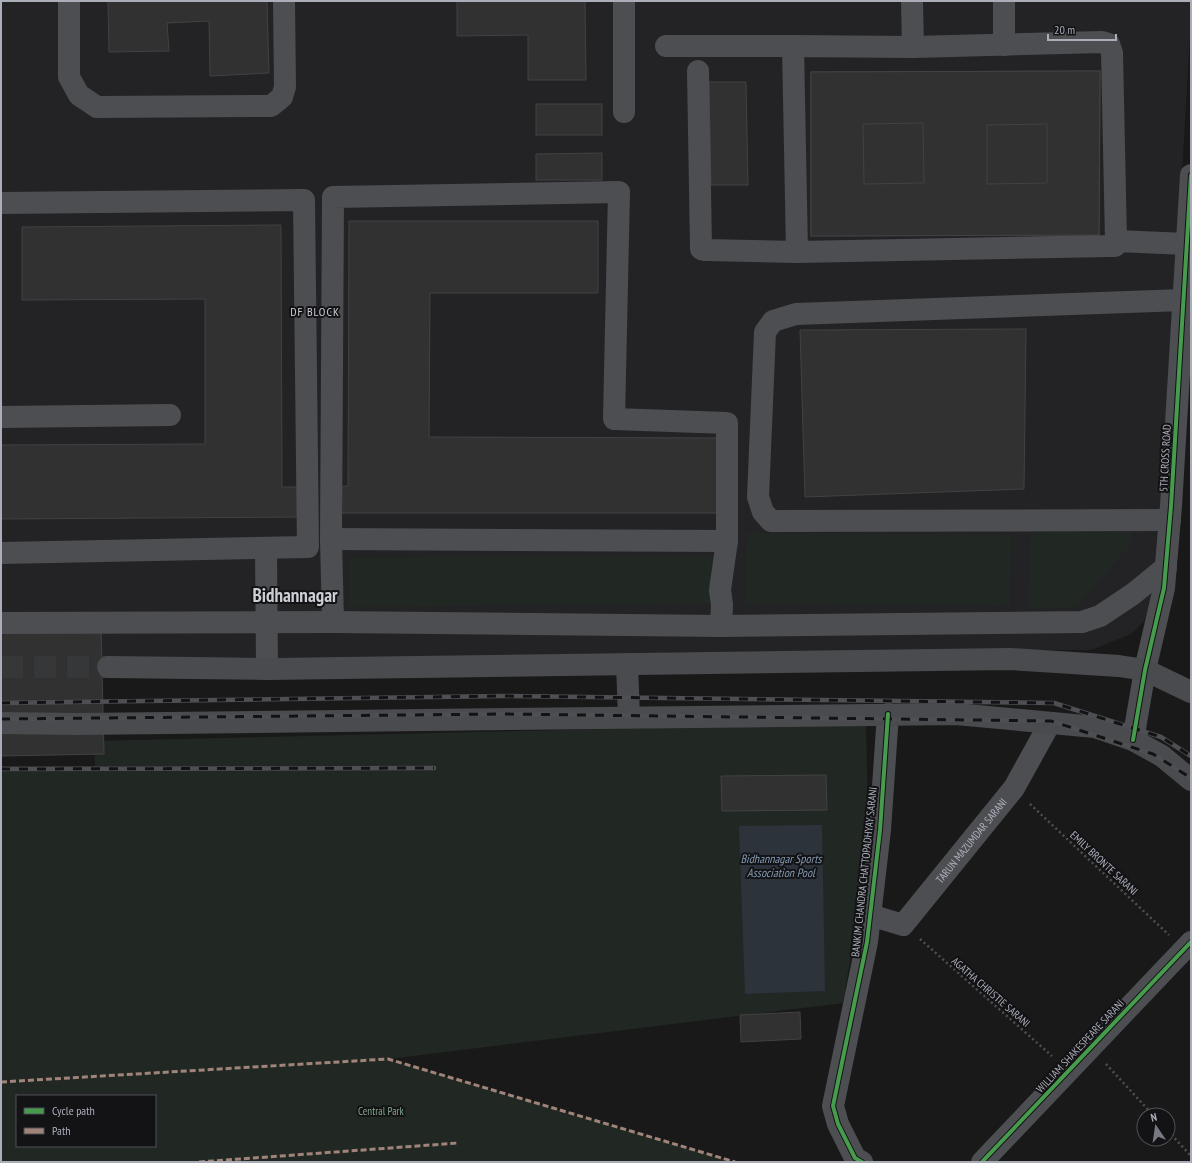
<svg xmlns="http://www.w3.org/2000/svg" width="1192" height="1163" font-family="'PT Sans Narrow',sans-serif">
	<style>
		.built { fill: #232325 }
		.green { fill: #212823; fill-rule: evenodd }
		.water { fill: #2c333b }
		.building { fill: #313131; stroke: #424245; fill-rule: evenodd }
		.lines { fill: none; stroke-linecap: round; stroke-linejoin: round }
		.major-tunnel { stroke: #363739; stroke-width: 22; stroke-dasharray: 22 11; stroke-linecap: butt }
		.path { stroke: #4f5053; stroke-width: 2.5; stroke-dasharray: 2 3; stroke-linecap: butt }
		.minor { stroke: #4d4e52; stroke-width: 22 }
		.major { stroke: #4a4b4e; stroke-width: 22 }
		.rail-casing { stroke: #4e4f52; stroke-width: 4.5 }
		.rail { stroke: #131315; stroke-width: 3; stroke-dasharray: 9; stroke-linecap: butt }
		.quiet { stroke: #a18479; stroke-width: 3; stroke-dasharray: 6 3; stroke-linecap: butt }
		.cycleway-casing { stroke: #131315; stroke-width: 6 }
		.cycleway { stroke: #469c4c; stroke-width: 4 }
		.labels { text-anchor: middle; stroke-width: 4; stroke-linejoin: round; paint-order: stroke }
		.street-label { font-size: 11px; fill: #abaeb9; stroke: #131315 }
		.park-label { font-size: 11px; fill: #83a488; stroke: #131315 }
		.neighbourhood-label { font-size: 12px; letter-spacing: 1px; fill: #ccced6; stroke: #131315 }
		.water-label { font-size: 12px; font-style: italic; fill: #8399b3; stroke: #131315 }
		.town-label { font-size: 19px; font-weight: bold; fill: #ccced6; stroke: #131315 }
	</style>
	<rect width="100%" height="100%" fill="#191919"/>
	<path class="built" d="M1 1H1191V19L1158 581 1144 621 1131 634 1091 650 787 651 410 657 139 658 1 654Z"/>
	<g class="green">
		<path d="M1030 532H1132V543L1076 607H1028Z"/>
		<path d="M747 533 1011 535 1010 606 746 604Z"/>
		<path d="M711 556V604L349 607V558Z"/>
		<path d="M866 723 868 821 865 868 843 1003 389 1059 735 1162H1V766H95L94 741ZM17 1096H155V1146H17Z"/>
	</g>
	<path class="water" d="M822 825 825 991 745 994 739 826Z"/>
	<g class="building">
		<path d="M108 1H267L269 73 210 76 209 21 167 23 169 51 109 52Z"/>
		<path d="M457 1H585L586 80H528V35L457 36Z"/>
		<path d="M1100 71 1099 235 811 236V72ZM923 123 924 183 864 184 863 124ZM1047 124V183L987 184V125Z"/>
		<path d="M1100 71 1099 235 811 236V72Z"/>
		<path d="M709 82H746L748 185H711Z"/>
		<rect x="536" y="104" width="66" height="31"/>
		<path d="M923 123 924 183 864 184 863 124Z"/>
		<path d="M1047 124V183L987 184V125Z"/>
		<path d="M602 153V180H536V154Z"/>
		<path d="M349 221H598V293H430L429 437 717 438V513H333V487L348 486Z"/>
		<path d="M281 225 282 487H306L307 517 1 519V445L205 444V299L22 300V227Z"/>
		<path d="M1026 329 1024 489 805 497 800 330Z"/>
		<path d="M101 625 104 754 1 756V627Z"/>
		<path d="M826 775 827 810 722 811 721 776Z"/>
		<path d="M800 1012 801 1039 741 1042 740 1015Z"/>
	</g>
	<g class="lines">
		<path class="major-tunnel" d="M1 667H108"/>
		<g class="path">
			<path d="M1030 804 1169 935"/>
			<path d="M920 939 1052 1056"/>
			<path d="M1106 1064 1153 1115"/>
			<path d="M1168 1131 1191 1156"/>
		</g>
		<g class="minor">
			<path d="M69 1V77L79 95 97 107 271 106 282 97 285 87 284 1"/>
			<path d="M624 1V112"/>
			<path d="M912 1 913 47"/>
			<path d="M1004 45V1"/>
			<path d="M666 46H793"/>
			<path d="M698 71 701 249 705 250 797 252 1109 246H1115L1116 241 1112 53 1109 44 1102 42 913 47 793 46 797 252"/>
			<path d="M1 203 304 200 308 547 1 553"/>
			<path d="M1116 241 1187 244"/>
			<path d="M1 417 170 415"/>
			<path d="M1170 520 771 521 763 512 758 497 765 332 773 321 796 314 1183 300"/>
			<path d="M331 539 727 541"/>
			<path d="M266 548 267 669"/>
			<path d="M333 622 331 539 333 197 619 192 614 419 727 423V541L720 590 722 605 721 626"/>
			<path d="M1 623 333 622 721 626 1082 622 1100 616 1133 594 1166 567"/>
			<path d="M1133 740 1145 670 1164 588 1171 506 1191 175"/>
			<path id="s1" d="M870 915 903 925 1014 788 1050 723"/>
			<path d="M862 1162 855 1158 838 1124 833 1106 867 942 880 830 888 714"/>
			<path d="M982 1162 1191 942"/>
		</g>
		<g class="major">
			<path d="M627 664 629 717"/>
			<path d="M108 667 267 669 1010 659 1119 666 1145 670 1191 692"/>
			<path d="M1 723 78 724 956 714 1095 727 1133 740 1162 756 1191 780"/>
		</g>
		<defs>
			<g id="rail">
				<path d="M1 703 504 696 1054 703 1161 737 1191 756"/>
				<path d="M1 719 504 714 1051 721 1153 754 1191 778"/>
				<path d="M1 769 434 768"/>
			</g>
		</defs>
		<use href="#rail" class="rail-casing"/>
		<use href="#rail" class="rail"/>
		<g class="quiet">
			<path d="M1 1082 388 1059 735 1162"/>
			<path d="M199 1162 458 1143"/>
		</g>
		<defs>
			<g id="cycleway">
				<path d="M1133 740 1145 670 1164 588 1171 506 1191 175"/>
				<path d="M862 1162 855 1158 838 1124 833 1106 867 942 880 830 888 714"/>
				<path d="M982 1162 1191 942"/>
			</g>
		</defs>
		<use href="#cycleway" class="cycleway-casing"/>
		<use href="#cycleway" class="cycleway"/>
	</g>
	<g class="labels">
		<g class="street-label">
			<text transform="translate(1165 458) rotate(-87)" y="4">5TH CROSS ROAD</text>
			<text dy="4" stroke="none"><textPath href="#s1" startOffset="143">TARUN MAZUMDAR SARANI</textPath></text>
			<text transform="translate(1104 863) rotate(43)" y="4">EMILY BRONTE SARANI</text>
			<text transform="translate(864 872) rotate(-84)" y="4">BANKIM CHANDRA CHATTOPADHYAY SARANI</text>
			<text transform="translate(991 992) rotate(41)" y="4">AGATHA CHRISTIE SARANI</text>
			<text transform="translate(1080 1046) rotate(-47)" y="4">WILLIAM SHAKESPEARE SARANI</text>
		</g>
		<g class="park-label">
			<text x="381" y="1115">Central Park</text>
		</g>
		<g class="neighbourhood-label">
			<text x="315" y="316">DF BLOCK</text>
		</g>
		<g class="water-label">
			<text x="781" y="863">Bidhannagar Sports<tspan x="781" dy="14">Association Pool</tspan></text>
		</g>
		<g class="town-label">
			<text x="295" y="602">Bidhannagar</text>
		</g>
	</g>
	<rect width="1192" height="1163" fill="none" stroke="#abaeb9" stroke-width="4"/>
	<rect x="16" y="1095" width="140" height="52" fill="#131315" stroke="#505157"/>
	<rect x="24" y="1108" width="20" height="6" fill="#469c4c" stroke="#505157"/>
	<text x="52" y="1115" font-size="12" fill="#abaeb9">Cycle path</text>
	<rect x="24" y="1128" width="20" height="6" fill="#a18479" stroke="#505157"/>
	<text x="52" y="1135" font-size="12" fill="#abaeb9">Path</text>
	<g transform="translate(1156 1127) rotate(347)"><circle r="19" fill="#131315" stroke="#505157"/>
	<path d="M0-3L7 15L0 10L-7 15Z" fill="#787a81"/>
	<text y="-6" font-size="11" font-weight="bold" text-anchor="middle" fill="#abaeb9">N</text>
	</g>
	<path d="M1048 34v6h68v-6" fill="none" stroke="#abaeb9" stroke-width="2"/>
	<text x="1054" y="34" font-size="12" fill="#abaeb9" stroke="#131315" stroke-width="3" paint-order="stroke">20 m</text>
</svg>
